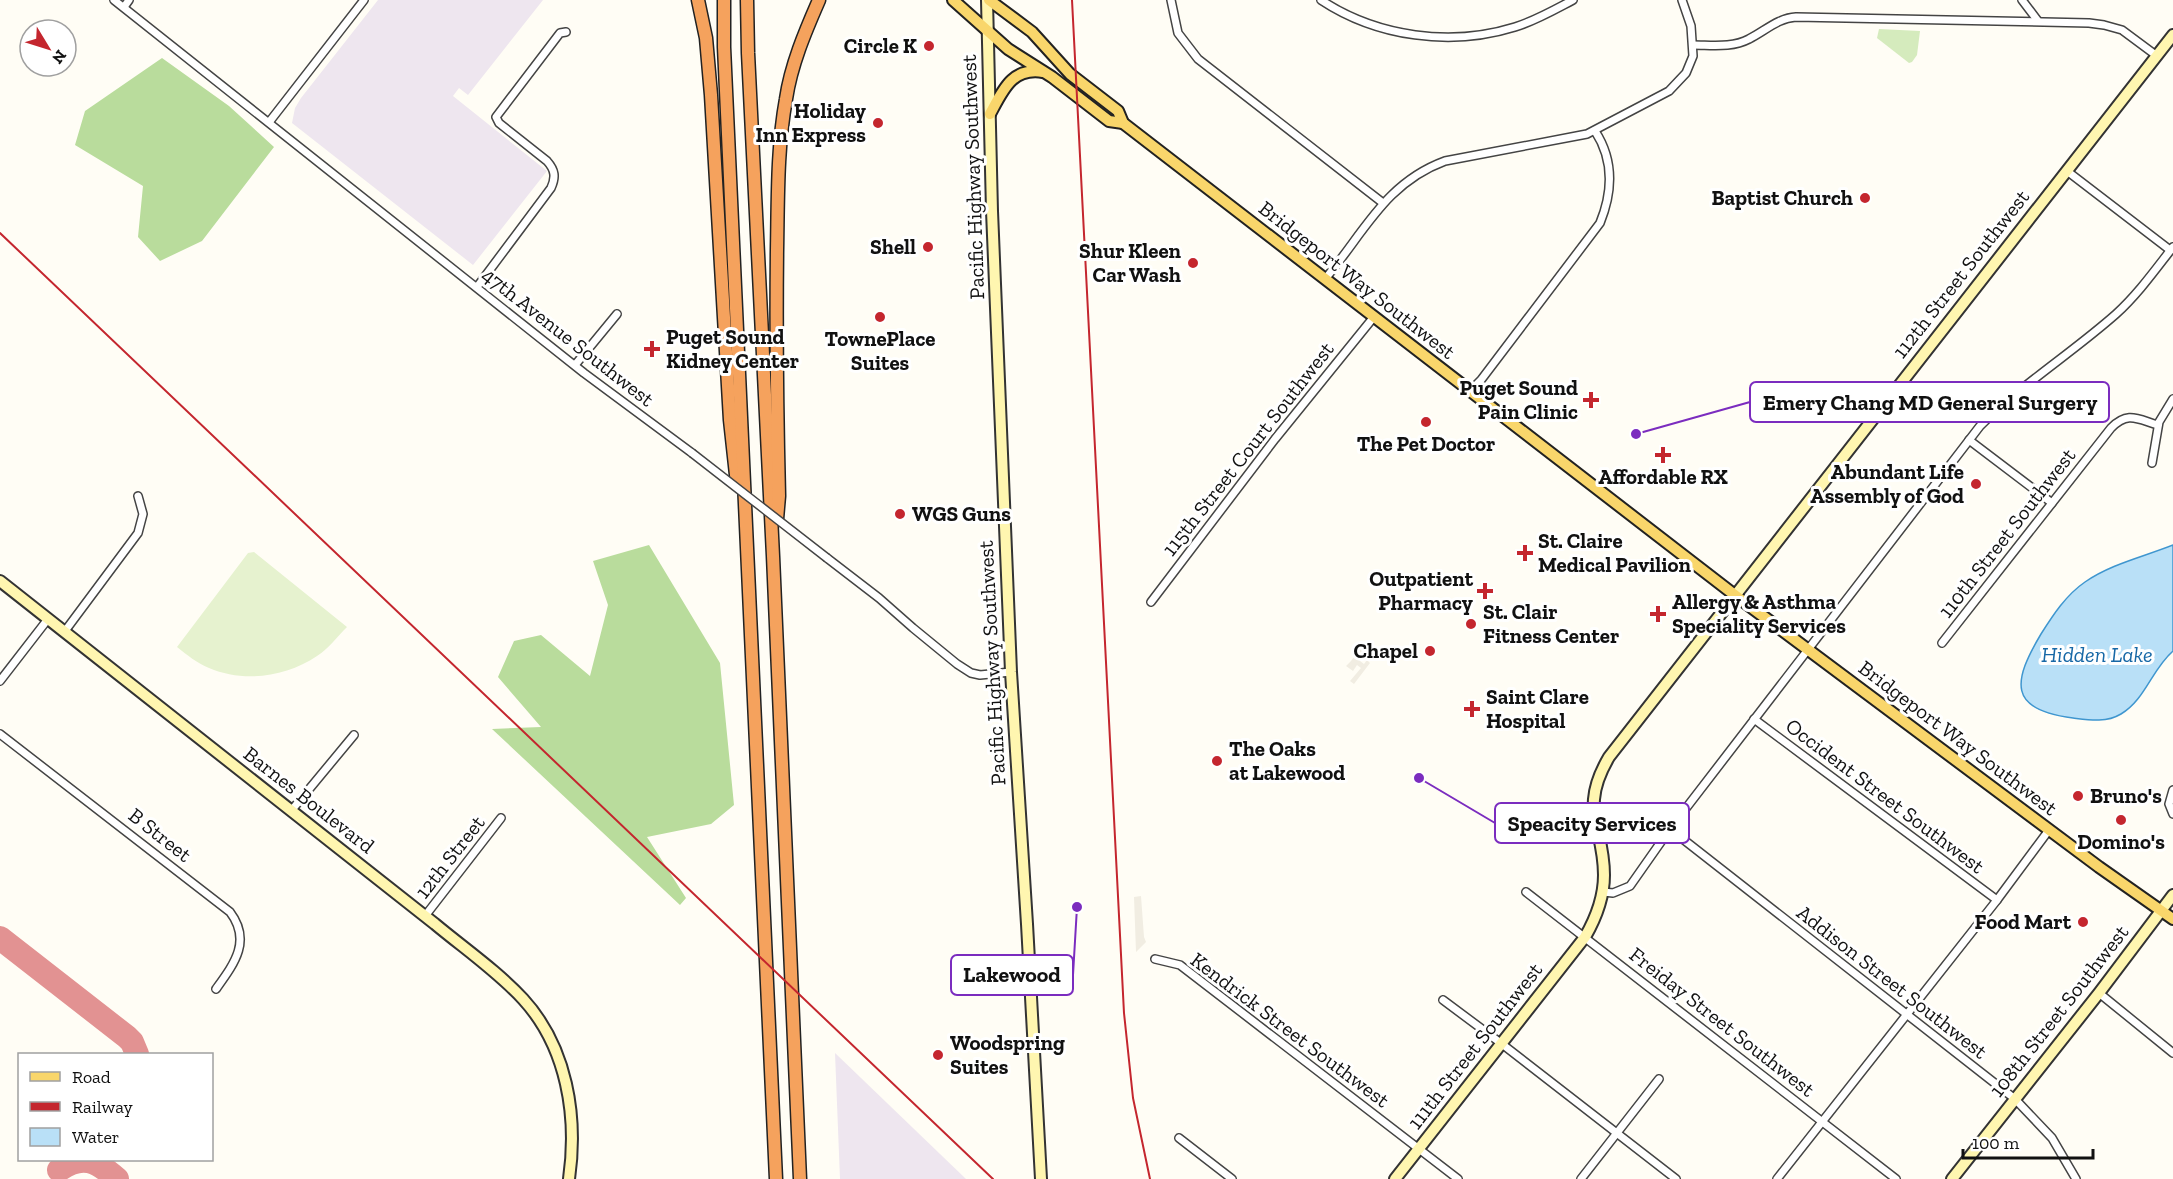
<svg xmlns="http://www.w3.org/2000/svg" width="2173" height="1179" font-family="'Zilla Slab',serif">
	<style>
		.industrial { fill: #eee6ef }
		.green { fill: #d5ebbd }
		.forest { fill: #b9dc9c }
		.pitch { fill: #e6f2cf }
		.plaza { fill: #f1ede2 }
		.water { fill: #b9e0f7; stroke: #3f96cf; stroke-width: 1.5 }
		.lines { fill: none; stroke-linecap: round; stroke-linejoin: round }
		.taxiway { stroke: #e29292; stroke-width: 24 }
		.street-casing { stroke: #444; stroke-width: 10 }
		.secondary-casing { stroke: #333; stroke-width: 14 }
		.primary-casing { stroke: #222; stroke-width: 14 }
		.highway-casing { stroke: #222; stroke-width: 15 }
		.street { stroke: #fff; stroke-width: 7 }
		.secondary { stroke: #fff6b0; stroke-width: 10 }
		.primary { stroke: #f9d66b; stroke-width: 10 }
		.highway { stroke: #f5a25d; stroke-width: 12 }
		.rail { stroke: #c4262e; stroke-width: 2 }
		.street-bridge-casing { stroke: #444; stroke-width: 10; stroke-linecap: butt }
		.street-bridge { stroke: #fff; stroke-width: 7 }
		.poi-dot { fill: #c4262e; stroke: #fff; stroke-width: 2 }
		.labels { text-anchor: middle; stroke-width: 6; stroke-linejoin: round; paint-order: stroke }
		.poi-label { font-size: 21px; font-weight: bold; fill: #111; stroke: #fff; text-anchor: end }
		.street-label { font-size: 21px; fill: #111; stroke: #fff }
		.water-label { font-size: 22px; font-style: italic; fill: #1768a6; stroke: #fff }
		.leader { fill: none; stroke: #7b2cbf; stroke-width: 2 }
		.callout-dot { fill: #7b2cbf; stroke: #fff; stroke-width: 2 }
		.callout { fill: #fff; stroke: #7b2cbf; stroke-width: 2 }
		.callout-label { font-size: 22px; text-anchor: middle; font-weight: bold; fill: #111 }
	</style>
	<rect width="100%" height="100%" fill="#fffdf5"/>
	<g class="industrial">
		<path d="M378 0H543L468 95 459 88 453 96 547 171 473 265 292 123 295 108 301 98Z"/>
		<path d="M835 1053 966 1179H840Z"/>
	</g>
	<path class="green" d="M1879 29 1920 31 1917 55 1912 62 1909 63 1877 38Z"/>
	<g class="forest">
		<path d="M162 58 229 106 274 147 202 241 160 261 138 237 143 186 75 145 85 111Z"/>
		<path d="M649 545 720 663 734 805 711 824 647 837 686 898 680 905 492 729 541 727 498 677 514 641 541 635 590 676 608 605 593 561Z"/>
	</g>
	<path class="pitch" d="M254 552 347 627C337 637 328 649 317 656 286 677 244 683 209 668 197 663 187 655 177 647L248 553Z"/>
	<g class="plaza">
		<path d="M1364 643 1370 648 1360 661 1364 664 1367 660 1370 663 1354 684 1350 681 1361 668 1357 665 1353 671 1346 666 1351 661Z"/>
		<path d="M1141 896 1144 937 1146 942 1136 952 1134 897Z"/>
	</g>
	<path class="water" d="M2173 545V651C2152 669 2145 700 2121 714 2106 723 2089 720 2073 718 2007 710 2013 681 2041 634 2053 615 2066 595 2085 582 2111 564 2143 557 2173 545Z"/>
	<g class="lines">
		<g class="taxiway">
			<path d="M0 938 127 1037 132 1042 137 1054"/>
			<path d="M59 1170C83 1153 97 1161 117 1179"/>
		</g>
		<defs>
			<g id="street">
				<path d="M114 0 584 373 692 453"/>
				<path d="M1171 0 1178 33 1198 59 1383 203"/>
				<path d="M1321 0C1377 37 1451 47 1515 27 1535 21 1554 10 1573 0"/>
				<path d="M2022 0 2038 21"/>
				<path d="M124 7 129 0"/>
				<path d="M1693 45C1712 45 1732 48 1749 39 1765 31 1778 18 1796 17L2089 23 2104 25 2122 30 2157 56"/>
				<path d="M270 121 364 0"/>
				<path d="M2067 171 2170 250"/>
				<path d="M1325 279C1364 233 1385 183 1445 161L1587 134 1669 91 1686 73 1693 56 1691 26 1682 0"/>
				<path d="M477 287 551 188C556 177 555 170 547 161L499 123 496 117 560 33 566 32"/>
				<path d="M575 365 617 314"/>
				<path d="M1470 391 1481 380 1600 223C1613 191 1614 160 1595 131"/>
				<path d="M1969 440 2052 503"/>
				<path d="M2152 463 2159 422 2173 399"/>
				<path d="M827 558 879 598 913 628 957 664 971 673 980 675 1011 672"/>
				<path d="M1151 602 1275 439 1373 318"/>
				<path d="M65 631 138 533 143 514 138 496"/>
				<path d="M1942 643 2111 428C2128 411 2137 419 2158 425"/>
				<path d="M0 681 48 619"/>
				<path d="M1754 719 1997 900"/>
				<path d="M0 734 230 912C252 941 234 964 216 989"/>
				<path d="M2173 790 2169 804 2173 814"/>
				<path d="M291 811 354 735"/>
				<path d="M1670 829 2015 1099 2052 1138 2076 1179"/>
				<path d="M1526 892 1896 1179"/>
				<path d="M1603 892 1613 893 1630 886 1670 829 1980 426C2022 384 2072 353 2116 314 2138 294 2155 270 2173 247"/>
				<path d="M425 916 501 818"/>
				<path d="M1155 959 1180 965 1458 1179"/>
				<path d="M2099 993 2173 1053"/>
				<path d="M1443 1000 1502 1044 1676 1179"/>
				<path d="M1179 1138 1232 1179"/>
				<path d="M1581 1179 1659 1079"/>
				<path d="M1777 1179 1997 900 2049 830"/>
			</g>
			<g id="secondary">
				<path d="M987 0 992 211 1011 672 1027 924 1041 1179"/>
				<path d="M0 581 435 924C465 949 497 971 523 999 567 1047 578 1116 569 1179"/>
				<path d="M1395 1179 1585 937C1596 918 1604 898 1604 875 1604 825 1578 810 1609 757L2173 35"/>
				<path d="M1952 1179 2099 993 2173 895"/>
			</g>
			<g id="primary">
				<path d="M953 0 1008 49 1052 77 1109 121 1123 123"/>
				<path d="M989 0 1032 32 1070 74 1118 111 1123 123 1736 596 2099 867 2173 919"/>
				<path d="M990 114C1003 90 1012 67 1043 72"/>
			</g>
			<g id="highway">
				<path d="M698 0 706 38 711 95 730 420 737 484"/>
				<path d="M724 0V47L776 1179"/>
				<path d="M747 0 748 53 773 556 800 1179"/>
				<path d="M777 519 779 496C777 414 776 332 777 250 778 200 777 148 786 99 791 65 805 32 819 0"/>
			</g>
		</defs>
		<use href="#street" class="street-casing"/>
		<use href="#secondary" class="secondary-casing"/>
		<use href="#primary" class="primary-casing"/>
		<use href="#highway" class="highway-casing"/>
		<use href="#street" class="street"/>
		<use href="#secondary" class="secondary"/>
		<use href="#primary" class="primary"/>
		<use href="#highway" class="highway"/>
		<g class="rail">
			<path d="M1072 0 1124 1013 1133 1098 1150 1179"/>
			<path d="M0 233 993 1179"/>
		</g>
		<defs>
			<path id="street-bridge" d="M692 453 827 558"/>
		</defs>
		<use href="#street-bridge" class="street-bridge-casing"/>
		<use href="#street-bridge" class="street-bridge"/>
	</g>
	<g class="poi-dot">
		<circle cx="929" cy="46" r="6"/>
		<circle cx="878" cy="123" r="6"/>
		<circle cx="1865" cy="198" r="6"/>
		<circle cx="928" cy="247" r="6"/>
		<circle cx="1193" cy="263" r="6"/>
		<circle cx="880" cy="317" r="6"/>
		<path d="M649 340h6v6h6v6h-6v6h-6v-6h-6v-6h6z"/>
		<path d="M1588 391h6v6h6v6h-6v6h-6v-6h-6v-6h6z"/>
		<circle cx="1426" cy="422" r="6"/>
		<path d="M1660 446h6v6h6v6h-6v6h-6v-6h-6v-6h6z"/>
		<circle cx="1976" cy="484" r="6"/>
		<circle cx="900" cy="514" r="6"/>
		<path d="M1522 544h6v6h6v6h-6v6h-6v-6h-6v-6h6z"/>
		<path d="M1482 582h6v6h6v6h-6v6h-6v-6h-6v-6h6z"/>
		<path d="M1655 605h6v6h6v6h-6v6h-6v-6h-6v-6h6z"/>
		<circle cx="1471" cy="624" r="6"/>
		<circle cx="1430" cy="651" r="6"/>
		<path d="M1469 700h6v6h6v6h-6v6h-6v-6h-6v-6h6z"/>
		<circle cx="1217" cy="761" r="6"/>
		<circle cx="2078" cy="796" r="6"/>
		<circle cx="2121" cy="820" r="6"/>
		<circle cx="2083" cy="922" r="6"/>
		<circle cx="938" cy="1055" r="6"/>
	</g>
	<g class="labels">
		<g class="poi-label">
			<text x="917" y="53">Circle K</text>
			<text x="866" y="118">Holiday<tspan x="866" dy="24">Inn Express</tspan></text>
			<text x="1853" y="205">Baptist Church</text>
			<text x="916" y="254">Shell</text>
			<text x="1181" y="258">Shur Kleen<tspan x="1181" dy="24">Car Wash</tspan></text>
			<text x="666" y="344" text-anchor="start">Puget Sound<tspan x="666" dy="24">Kidney Center</tspan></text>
			<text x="880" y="346" text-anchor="middle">TownePlace<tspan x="880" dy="24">Suites</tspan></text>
			<text x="1578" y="395">Puget Sound<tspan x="1578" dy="24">Pain Clinic</tspan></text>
			<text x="1426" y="451" text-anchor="middle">The Pet Doctor</text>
			<text x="1964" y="479">Abundant Life<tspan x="1964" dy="24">Assembly of God</tspan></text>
			<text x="1663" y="484" text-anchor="middle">Affordable RX</text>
			<text x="912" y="521" text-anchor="start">WGS Guns</text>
			<text x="1538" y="548" text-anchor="start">St. Claire<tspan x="1538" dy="24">Medical Pavilion</tspan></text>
			<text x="1473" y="586">Outpatient<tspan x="1473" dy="24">Pharmacy</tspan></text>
			<text x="1672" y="609" text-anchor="start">Allergy &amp; Asthma<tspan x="1672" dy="24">Speciality Services</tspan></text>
			<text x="1483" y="619" text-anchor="start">St. Clair<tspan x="1483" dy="24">Fitness Center</tspan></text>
			<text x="1418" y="658">Chapel</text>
			<text x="1486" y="704" text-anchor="start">Saint Clare<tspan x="1486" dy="24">Hospital</tspan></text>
			<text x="1229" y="756" text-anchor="start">The Oaks<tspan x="1229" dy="24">at Lakewood</tspan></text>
			<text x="2090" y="803" text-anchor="start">Bruno's</text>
			<text x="2121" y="849" text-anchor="middle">Domino's</text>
			<text x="2071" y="929">Food Mart</text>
			<text x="950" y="1050" text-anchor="start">Woodspring<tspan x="950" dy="24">Suites</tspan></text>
		</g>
		<g class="street-label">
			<text transform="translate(973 177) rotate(-92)" y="7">Pacific Highway Southwest</text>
			<text transform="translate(1961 274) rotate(-52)" y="7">112th Street Southwest</text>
			<text transform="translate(1357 280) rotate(38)" y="7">Bridgeport Way Southwest</text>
			<text transform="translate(568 337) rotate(38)" y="7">47th Avenue Southwest</text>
			<text transform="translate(1248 449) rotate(-52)" y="7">115th Street Court Southwest</text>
			<text transform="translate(2007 533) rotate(-52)" y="7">110th Street Southwest</text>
			<text transform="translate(992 663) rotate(-93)" y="7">Pacific Highway Southwest</text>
			<text transform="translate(1958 738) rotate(37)" y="7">Bridgeport Way Southwest</text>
			<text transform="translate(1885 796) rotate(37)" y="7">Occident Street Southwest</text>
			<text transform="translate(309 800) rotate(38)" y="7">Barnes Boulevard</text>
			<text transform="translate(160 835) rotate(38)" y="7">B Street</text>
			<text transform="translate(450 857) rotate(-52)" y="7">12th Street</text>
			<text transform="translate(1892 982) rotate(38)" y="7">Addison Street Southwest</text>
			<text transform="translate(2059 1011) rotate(-52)" y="7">108th Street Southwest</text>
			<text transform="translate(1722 1022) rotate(38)" y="7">Freiday Street Southwest</text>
			<text transform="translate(1290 1030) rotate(37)" y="7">Kendrick Street Southwest</text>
			<text transform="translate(1475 1046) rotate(-52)" y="7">111th Street Southwest</text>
		</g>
		<g class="water-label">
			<text x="2097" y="662">Hidden Lake</text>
		</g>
	</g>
	<path class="leader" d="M1636 434L1750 402M1419 778L1495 823M1077 907L1073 975"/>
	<g class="callout-dot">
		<circle cx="1636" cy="434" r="6"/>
		<circle cx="1419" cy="778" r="6"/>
		<circle cx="1077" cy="907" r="6"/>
	</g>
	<g class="callout">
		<rect x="1750" y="382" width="359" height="40" rx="6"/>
		<rect x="1495" y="803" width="194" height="40" rx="6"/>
		<rect x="951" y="955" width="122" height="40" rx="6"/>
	</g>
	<g class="callout-label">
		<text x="1930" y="410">Emery Chang MD General Surgery</text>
		<text x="1592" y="831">Speacity Services</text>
		<text x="1012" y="982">Lakewood</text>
	</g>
	<rect x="18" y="1053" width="195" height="108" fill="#ffffff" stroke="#a0a0a0" stroke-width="1.5"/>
	<rect x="30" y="1072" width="30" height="9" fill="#f9d66b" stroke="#a0a0a0" stroke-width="1.5"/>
	<text x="72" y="1083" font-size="18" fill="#111111">Road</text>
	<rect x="30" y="1102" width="30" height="9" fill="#c4262e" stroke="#a0a0a0" stroke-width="1.5"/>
	<text x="72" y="1113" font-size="18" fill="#111111">Railway</text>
	<rect x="30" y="1128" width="30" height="18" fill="#b9e0f7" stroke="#a0a0a0" stroke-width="1.5"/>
	<text x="72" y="1143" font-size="18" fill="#111111">Water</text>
	<g transform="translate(48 48) rotate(128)"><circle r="28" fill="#ffffff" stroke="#a0a0a0" stroke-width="1.5"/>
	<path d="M0-4.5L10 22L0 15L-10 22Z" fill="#c4262e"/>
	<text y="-9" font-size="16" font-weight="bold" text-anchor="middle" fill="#111111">N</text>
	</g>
	<path d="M1963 1149v9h130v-9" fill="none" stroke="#111111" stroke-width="3"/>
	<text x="1972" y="1149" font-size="18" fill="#111111" stroke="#ffffff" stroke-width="4.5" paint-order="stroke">100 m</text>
</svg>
